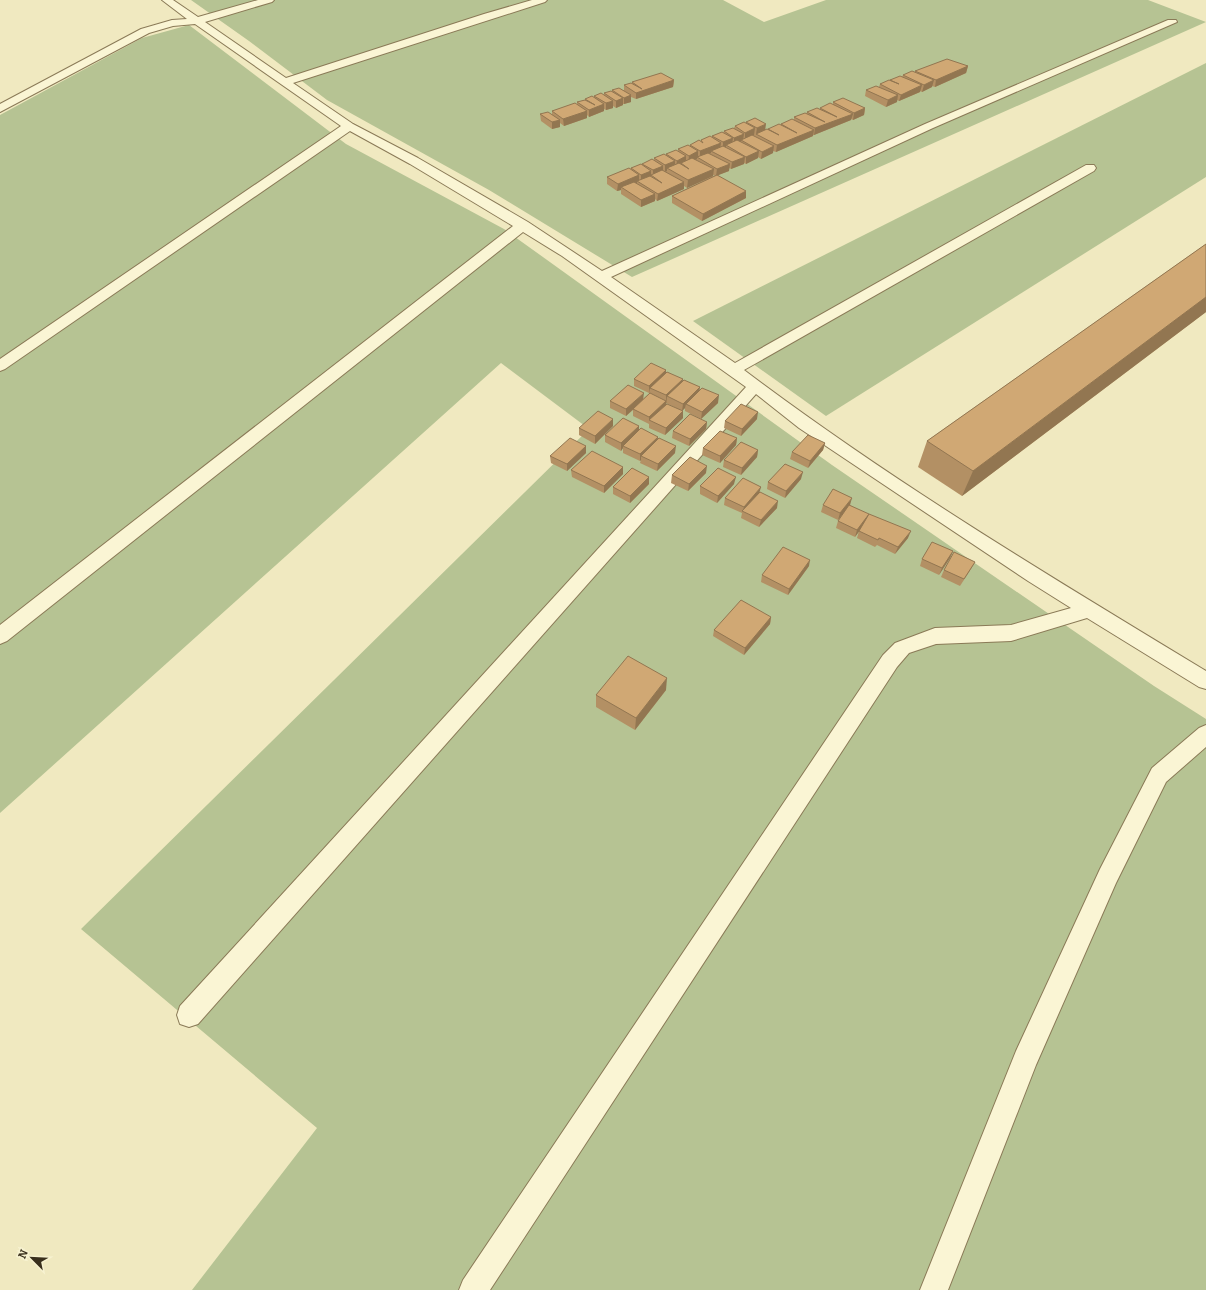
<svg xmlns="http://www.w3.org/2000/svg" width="1206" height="1290" font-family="Bitter,serif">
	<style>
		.cemetery { fill: #b6c393 }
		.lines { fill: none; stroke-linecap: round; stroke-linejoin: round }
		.service-casing { stroke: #8a7a57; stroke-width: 2 }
		.service { fill: #faf5d4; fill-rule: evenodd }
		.wall { fill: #b39064 }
		.shaded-wall { fill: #927651 }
		.building { fill: #d0a874; stroke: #927651 }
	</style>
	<rect width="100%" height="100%" fill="#f0e9c0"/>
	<g class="cemetery">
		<path d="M191 0H723L764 22 826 0H1148L1206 22 632 277 489 190 327 100 249 41Z"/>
		<path d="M189 25 346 144 504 229 832 465 1154 686 1206 719V1290H192L317 1128 81 929 589 429 501 363 0 813V115L142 38Z"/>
		<path d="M1206 63V177L826 416 693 321Z"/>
	</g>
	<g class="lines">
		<defs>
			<g id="service">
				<path d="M162 0H173L198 17 258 0H274L272 2 205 22 286 78 484 14 532 0H547L545 2 293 83 353 124 418 158 528 222 602 271 925 124 1168 20H1176L1177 22 933 128 611 277 735 363 1086 165H1094L1096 168 1094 171 744 370C891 481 1049 576 1206 671V689L1199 687 1087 618 1011 641 936 644 909 653 897 667 490 1290H459L463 1280 883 655 895 643 935 628 1011 625 1071 608 1028 581 799 428 756 394 198 1024 189 1027 180 1024 177 1015 180 1006 746 387 562 256 523 232 7 641 0 644V625L513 226 410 164 350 131 5 369 0 371V359L341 126 195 24 173 26 149 33 0 112V104L141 29 172 20 187 19Z"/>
				<path d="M1206 725V747L1166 782 1116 883 1036 1065 948 1290H920L1016 1051 1100 869 1152 768 1199 728Z"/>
			</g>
		</defs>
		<use href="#service" class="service-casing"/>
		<use href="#service" class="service"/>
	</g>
	<g class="wall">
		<path d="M968 66 966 73 935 87 932 86V87L922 92 920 91V92L899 101 897 100V102L886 107 865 96 866 90 879 87 880 84 890 81V80L902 77 903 75 915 72V71Z"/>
		<path d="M674 80 673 87 636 99 631 97V102L624 104H623V105L616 108 613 106V108L606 110 604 109V111L589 117 587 115V118L564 126 560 123V127L552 129 541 121 540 114 552 115V111L577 105V102L585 100V99L594 97V96L604 95V93L612 91V90H624V85L632 83V82Z"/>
		<path d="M833 102 865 108 864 115 853 120 851 119V120L814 135H813V136L776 152 773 151V153L761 159 758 157V158L746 164 744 163V164L731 169 729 168V171L718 175 746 198 702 221 672 203V196L715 175H713V176L687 188 684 186V189L657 201 655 199V201L641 207 621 194V190L617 191 607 184V177L630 169 631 168 642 165V164L654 160V158L666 155V154L678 151V149L690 146V145L701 141V140L712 137V136L723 133 724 131 734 128 735 126 746 124V122L766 130H768V129L781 125V124L794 120V117L806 114 807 112 820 109V108L833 105Z"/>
		<path d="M1206 244V312L962 496 918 467 927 441Z"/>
		<path d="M666 370V373L683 381 718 403 701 419 685 411V408L682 411 666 403V402V404L683 411V418L665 435 649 428V424L633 416V410L626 416 610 408V401L643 399 650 393H649L634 386V379Z"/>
		<path d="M757 419 741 436 724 428 725 421Z"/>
		<path d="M707 422 706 429 689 446 672 438 673 431Z"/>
		<path d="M613 426 595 444 579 435V428Z"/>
		<path d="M639 431 658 437V439L675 453 657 471 640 463 641 460 640 461 623 453V448L621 451 605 442V435Z"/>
		<path d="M737 438 736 445 720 463 702 455 703 448Z"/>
		<path d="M825 443 823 450 808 468 790 459 792 452Z"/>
		<path d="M586 446V453L567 471 551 463 550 456Z"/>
		<path d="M758 450 757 457 741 475 723 467 724 460Z"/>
		<path d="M623 467V474L604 493 572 477 571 470Z"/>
		<path d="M706 473 688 491 671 483 672 475Z"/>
		<path d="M801 479 785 498 767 489 768 482Z"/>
		<path d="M649 484 630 503 613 494V487Z"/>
		<path d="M734 484 717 503 700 494V486Z"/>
		<path d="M760 492 777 508 759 527 741 518 742 513 724 505 725 498Z"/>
		<path d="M823 505H850L868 516 908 538 895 554 877 545 875 547 857 538 859 531 855 537 836 528 838 521 843 513 838 520 821 512Z"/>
		<path d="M953 551 950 558 939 575 920 566 922 559Z"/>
		<path d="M975 562 971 569 960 586 941 577 944 570Z"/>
		<path d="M809 566 788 595 761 582 762 575Z"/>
		<path d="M771 617 770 624 744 655 713 636 714 630Z"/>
		<path d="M666 690 635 730 596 707V695Z"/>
	</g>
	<g class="shaded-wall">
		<path d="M968 66 966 73 935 87 936 80Z"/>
		<path d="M674 80 673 87 636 99V93Z"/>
		<path d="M934 80 932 87 922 92 924 85Z"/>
		<path d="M922 85 920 92 899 101 901 95Z"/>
		<path d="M631 95V102L624 104V98Z"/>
		<path d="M898 95 897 102 886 107 888 100Z"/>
		<path d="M623 98V105L616 108V101Z"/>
		<path d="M613 101V108L606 110V103Z"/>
		<path d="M604 104V111L589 117V110Z"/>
		<path d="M865 108 864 115 853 120 854 113Z"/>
		<path d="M587 111V118L564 126 563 119Z"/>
		<path d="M853 114 851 120 814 135 815 128Z"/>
		<path d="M560 120V127L552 129V122Z"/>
		<path d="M766 124 765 131 756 134 757 128Z"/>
		<path d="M755 128 754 135 745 139V133Z"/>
		<path d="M814 130 813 136 776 152 777 145Z"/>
		<path d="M744 134 743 141 741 140V142L734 145V138Z"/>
		<path d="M733 138 732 145H726V148L723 149V142Z"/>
		<path d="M721 143 720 150 711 151V153L700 158V151Z"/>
		<path d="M774 146 773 153 761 159 762 152Z"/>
		<path d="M698 151V158L697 157V159L688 163 689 156Z"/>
		<path d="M759 151 758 158 746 164V157Z"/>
		<path d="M686 156V164L681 163 680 166 676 168 677 161Z"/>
		<path d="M745 157 744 164 731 169 732 162Z"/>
		<path d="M675 161V168H667V171L665 172V165Z"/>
		<path d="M730 164 729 171 716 176 717 169Z"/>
		<path d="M663 166V173L653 176V170Z"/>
		<path d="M714 169 713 176 687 188 688 180Z"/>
		<path d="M651 171V178L641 182V175Z"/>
		<path d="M639 175V182L637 181V183L624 189 621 187V190L617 191 618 184Z"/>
		<path d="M684 182V189L657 201 658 194Z"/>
		<path d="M746 191V198L702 221 703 214Z"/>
		<path d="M655 194V201L641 207V200Z"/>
		<path d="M1206 297V312L962 496 973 471Z"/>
		<path d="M666 370V378L650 388 649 393V386Z"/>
		<path d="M683 379 682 387 667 396 666 408 649 420V424V417L666 401V395Z"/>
		<path d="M700 387 699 395 686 404 685 408 682 411 683 404Z"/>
		<path d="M644 393 643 400 626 416V409Z"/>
		<path d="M719 395 718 403 701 419 702 412Z"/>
		<path d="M683 411V418L665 435 666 428Z"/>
		<path d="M758 412 757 419 741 436 742 429Z"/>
		<path d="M613 419V426L595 444V436Z"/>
		<path d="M707 422 706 429 689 446 690 439Z"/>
		<path d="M639 426V433L623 446V448L621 451V443Z"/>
		<path d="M658 437 657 444 641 456V460L640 461V454Z"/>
		<path d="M737 438 736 445 720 463V456Z"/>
		<path d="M825 443 823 450 808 468 810 461Z"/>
		<path d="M586 446V453L567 471V464Z"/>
		<path d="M676 446 675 453 657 471 658 464Z"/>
		<path d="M758 450 757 457 741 475 742 468Z"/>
		<path d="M707 466 706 473 688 491 689 484Z"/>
		<path d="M623 467V474L604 493V486Z"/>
		<path d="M803 472 801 479 785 498 786 491Z"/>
		<path d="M649 477V484L630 503V496Z"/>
		<path d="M736 477 734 484 717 503 718 496Z"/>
		<path d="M761 487 759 494 743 511 744 507Z"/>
		<path d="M852 498 850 505 838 520 840 513Z"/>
		<path d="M778 501 777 508 759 527 761 520Z"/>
		<path d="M869 514 867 521 855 537 857 530Z"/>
		<path d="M911 531 908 538 895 554 898 547Z"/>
		<path d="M953 551 950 558 939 575 942 568Z"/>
		<path d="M810 560 809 566 788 595 789 589Z"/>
		<path d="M771 617 770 624 744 655 745 648Z"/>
		<path d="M667 678 666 690 635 730 636 718Z"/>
	</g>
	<g class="building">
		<path d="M947 59 968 66 936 80 915 71Z"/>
		<path d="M912 71 934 80 924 85 903 75Z"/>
		<path d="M661 73 674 80 636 93 624 85 631 83 642 89 632 82Z"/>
		<path d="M900 76 922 85 901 95 880 84 889 80 899 84 890 80Z"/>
		<path d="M876 86 898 95 888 100 866 90Z"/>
		<path d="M619 88 631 95 624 98 612 90Z"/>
		<path d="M611 91 623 98 616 101 604 93Z"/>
		<path d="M601 93 613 101 606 103 594 96Z"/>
		<path d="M592 96 604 104 589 110 577 102 585 100 595 105 585 99Z"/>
		<path d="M843 98 865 108 854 113 833 102Z"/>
		<path d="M575 103 587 111 563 119 552 111Z"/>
		<path d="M830 103 853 114 815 128 794 117 805 113 825 122 807 112 817 108 837 117 820 108Z"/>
		<path d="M548 112 560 120 552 122 540 114Z"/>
		<path d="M755 118 766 124 757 128 746 122Z"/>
		<path d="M792 119 814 130 777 145 756 134 767 129 779 135 768 129 779 124 797 133 781 124Z"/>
		<path d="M744 122 755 128 745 133 735 126Z"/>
		<path d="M733 128 744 134 734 138 724 131Z"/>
		<path d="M722 132 733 138 723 142 712 136Z"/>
		<path d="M752 135 774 146 762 152 741 140Z"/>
		<path d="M710 136 721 143 700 151 690 145 699 140 703 143 701 140Z"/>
		<path d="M737 140 759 151 746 157 726 145Z"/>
		<path d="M688 145 698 151 689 156 678 149Z"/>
		<path d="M723 146 745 157 732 162 711 151Z"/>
		<path d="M676 150 686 156 677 161 666 154Z"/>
		<path d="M708 153 730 164 717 169 697 157Z"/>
		<path d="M664 154 675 161 665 165 654 158Z"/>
		<path d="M692 158 714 169 688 180 667 168 679 163 689 169 681 163Z"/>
		<path d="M652 159 663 166 653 170 642 164Z"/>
		<path d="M641 164 651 171 641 175 631 168Z"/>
		<path d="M629 168 639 175 618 184 607 177Z"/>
		<path d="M662 170 684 182 658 194 637 181 650 176 662 183 651 175Z"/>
		<path d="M717 175 746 191 703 214 672 196Z"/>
		<path d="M634 182 655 194 641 200 621 187Z"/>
		<path d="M1206 244V297L973 471 927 441Z"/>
		<path d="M651 363 666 370 649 386 634 379Z"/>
		<path d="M667 372 683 379 666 395 650 388Z"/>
		<path d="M684 380 700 387 683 404 667 396Z"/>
		<path d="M628 385 644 393 626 409 610 401Z"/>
		<path d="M702 388 719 395 702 412 686 404Z"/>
		<path d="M650 393 666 401 649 417 633 409Z"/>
		<path d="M667 404 683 411 666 428 649 420Z"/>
		<path d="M741 404 758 412 742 429 725 421Z"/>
		<path d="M598 411 613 419 595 436 579 428Z"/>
		<path d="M690 414 707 422 690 439 673 431Z"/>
		<path d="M623 418 639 426 621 443 605 435Z"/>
		<path d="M641 428 658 437 640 454 623 446Z"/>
		<path d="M720 431 737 438 720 456 703 448Z"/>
		<path d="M808 435 825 443 810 461 792 452Z"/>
		<path d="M570 438 586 446 567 464 550 456Z"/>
		<path d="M659 438 676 446 658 464 641 456Z"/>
		<path d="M741 442 758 450 742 468 724 460Z"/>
		<path d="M592 451 623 467 604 486 571 470Z"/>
		<path d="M690 457 707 466 689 484 672 475Z"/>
		<path d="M785 464 803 472 786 491 768 482Z"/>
		<path d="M632 468 649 477 630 496 613 487Z"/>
		<path d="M718 468 736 477 718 496 700 486Z"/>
		<path d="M743 478 761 487 744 507 725 498Z"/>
		<path d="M833 489 852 498 840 513 823 505Z"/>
		<path d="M760 492 778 501 761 520 742 511Z"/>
		<path d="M849 505 869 514 857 530 838 521Z"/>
		<path d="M869 514 911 531 898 547 879 538 878 540 859 531Z"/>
		<path d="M932 542 953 551 942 568 922 559Z"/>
		<path d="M783 547 810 560 789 589 762 575Z"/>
		<path d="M954 552 975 562 964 579 944 570Z"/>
		<path d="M741 600 771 617 745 648 714 630Z"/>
		<path d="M628 656 667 678 636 718 596 695Z"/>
	</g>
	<g transform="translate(32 1258) rotate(294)" stroke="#f7f2d0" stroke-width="3" paint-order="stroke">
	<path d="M0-3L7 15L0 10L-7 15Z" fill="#392f1c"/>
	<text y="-6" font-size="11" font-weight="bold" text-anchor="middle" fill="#392f1c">N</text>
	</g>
</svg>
